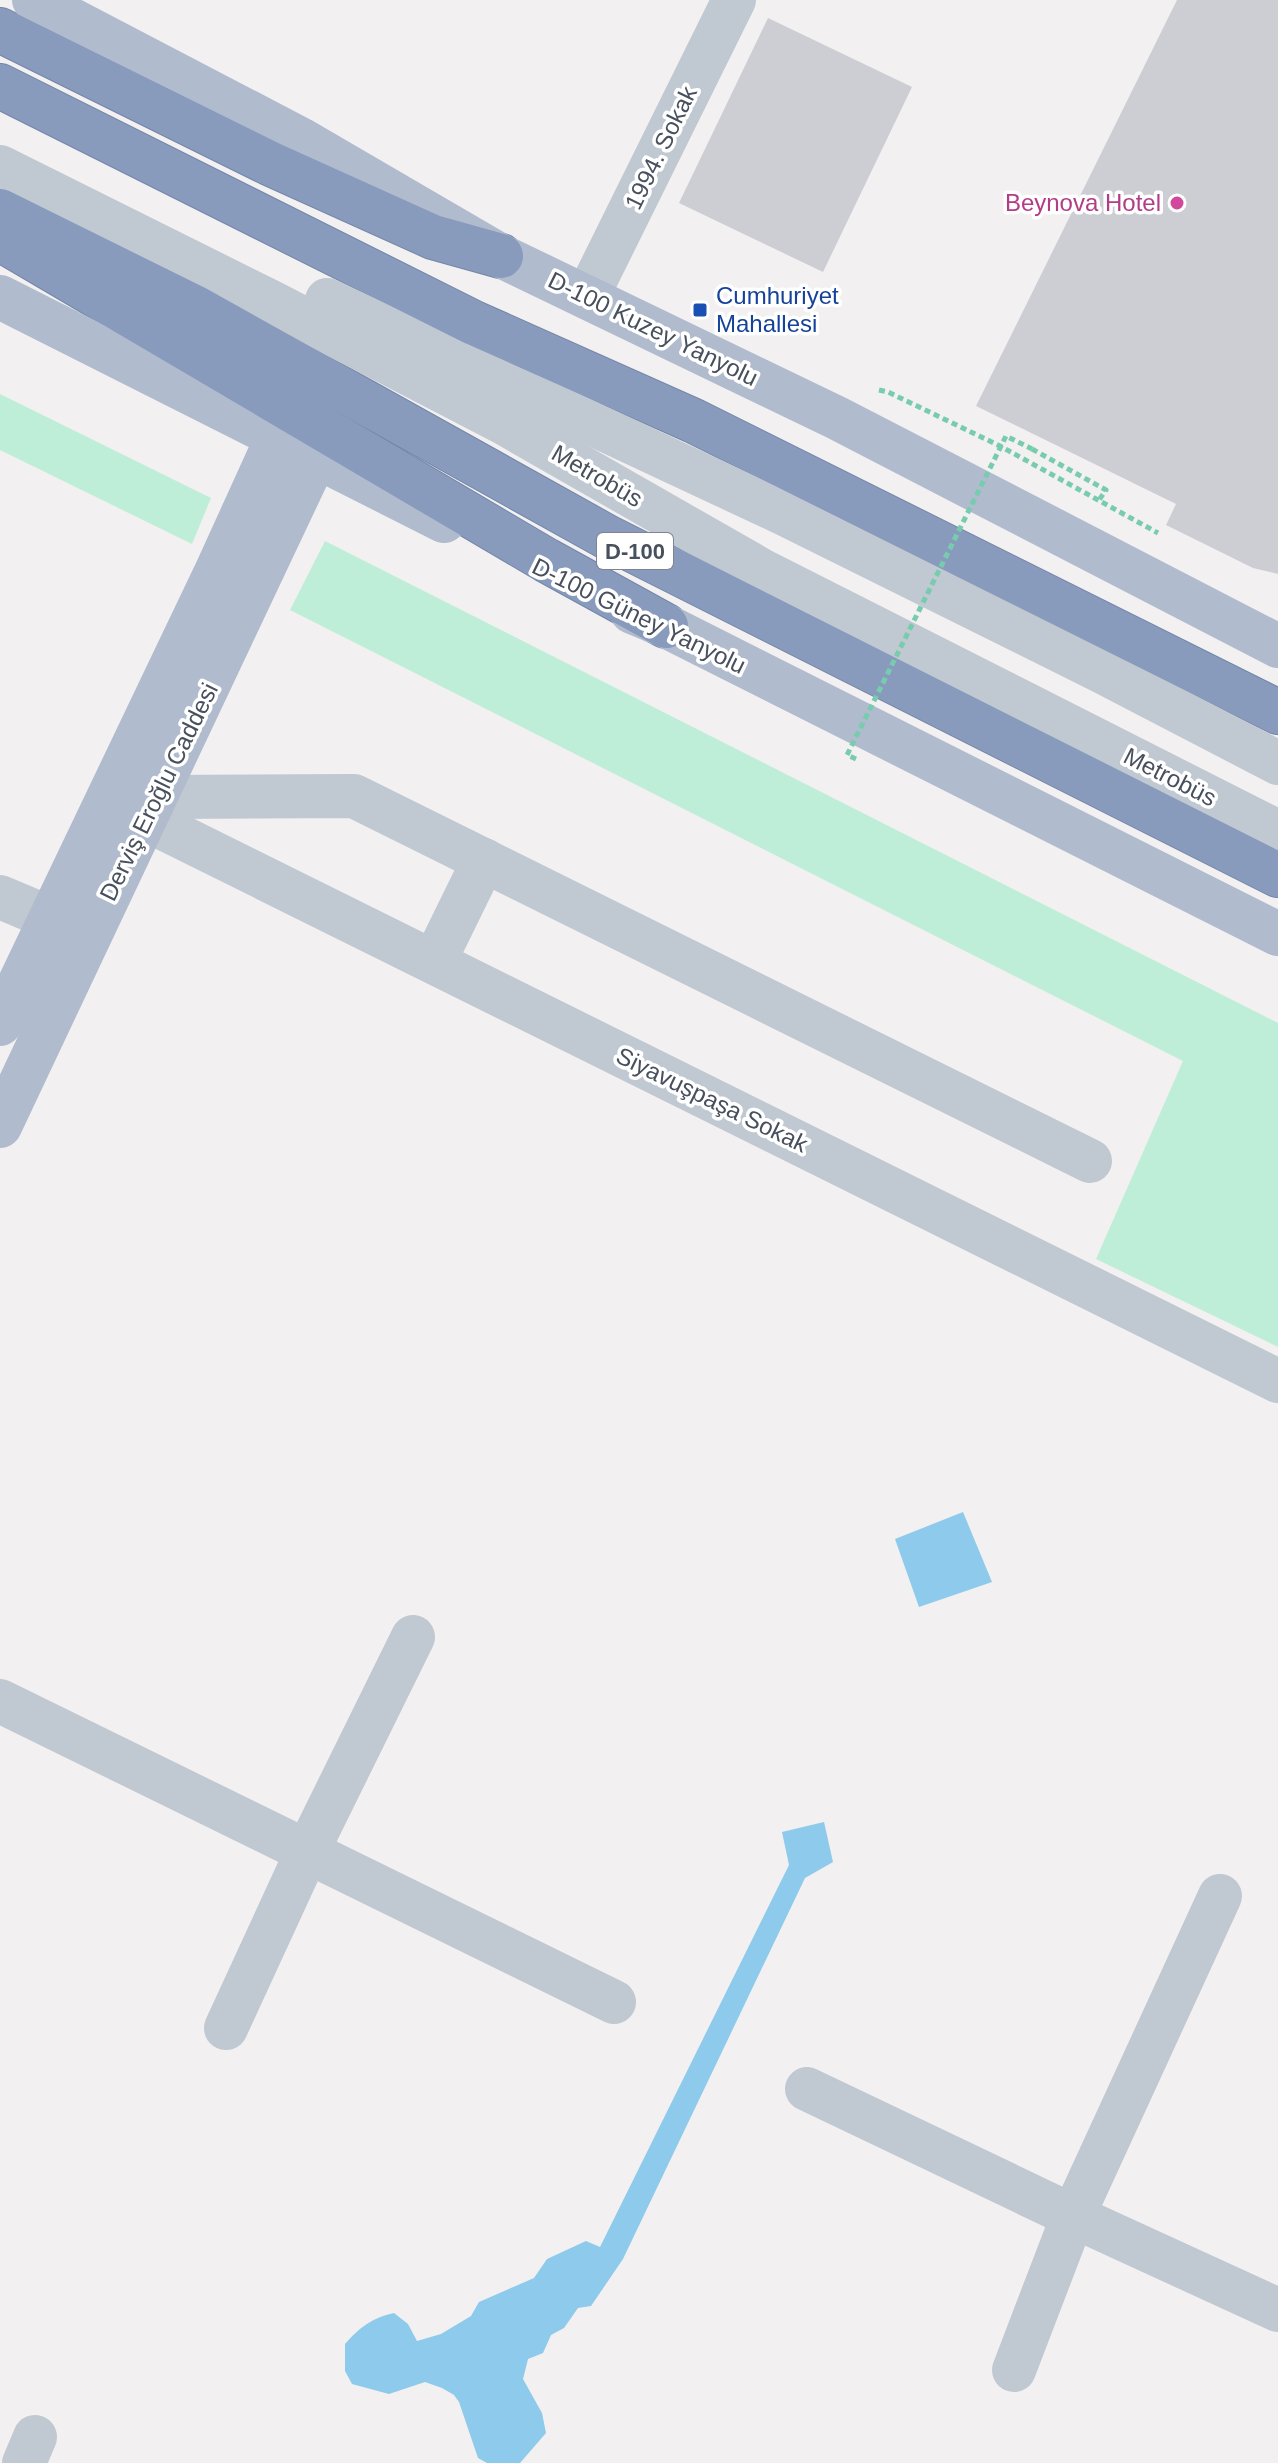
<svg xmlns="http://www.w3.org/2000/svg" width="1278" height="2463" font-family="Arial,sans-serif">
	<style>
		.green { fill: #bfeed8 }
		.water { fill: #8dcaeb }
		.building { fill: #cdced4 }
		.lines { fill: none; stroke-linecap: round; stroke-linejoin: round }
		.highway-casing { stroke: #7386a9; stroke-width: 46 }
		.path { stroke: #78ccae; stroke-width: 5; stroke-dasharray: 6 4; stroke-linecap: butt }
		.minor { stroke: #c0c8d1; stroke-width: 44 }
		.major { stroke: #b0bbce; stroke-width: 44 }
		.highway { stroke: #889bbd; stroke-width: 44 }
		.path-bridge { stroke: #78ccae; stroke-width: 5; stroke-dasharray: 6 4; stroke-linecap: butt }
		.hotel-dot { fill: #d1479c; stroke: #fff; stroke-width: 3 }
		.transit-dot { fill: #1a4fb4; stroke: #fff; stroke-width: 3 }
		.labels { text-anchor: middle; stroke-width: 7; stroke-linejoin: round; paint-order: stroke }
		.shield { fill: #fff; stroke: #7f848e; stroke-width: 2 }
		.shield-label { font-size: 22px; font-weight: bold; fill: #48505d }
		.street-label { font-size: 24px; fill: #48505d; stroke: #fff }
		.hotel-label { font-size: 24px; fill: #b23c85; stroke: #fff; text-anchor: end }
		.transit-label { font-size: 24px; fill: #164399; stroke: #fff; text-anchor: start }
	</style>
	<rect width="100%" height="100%" fill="#f2f0f0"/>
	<g class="green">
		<path d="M0 394 211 498 192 544 0 450Z"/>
		<path d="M325 541 1278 1023V1347L1096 1259 1183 1061 290 610Z"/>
	</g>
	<g class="water">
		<path d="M963 1512 992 1582 919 1607 895 1539Z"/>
		<path d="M824 1822 833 1862 805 1878 623 2259 591 2306 578 2308 564 2328 551 2335 543 2353 528 2359 523 2379 542 2413 546 2433 520 2463H487L478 2458 459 2402 454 2395 442 2388 425 2382 389 2394 352 2384 345 2371V2344C360 2327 372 2318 394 2313L408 2324 417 2341 441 2334 471 2316 479 2302 534 2278 547 2259 586 2241 600 2247 789 1865 782 1832Z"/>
	</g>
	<g class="building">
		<path d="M1177 0H1278V574L1253 568 1166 525 1176 504 976 406Z"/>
		<path d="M768 18 912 87 823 272 679 203Z"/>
	</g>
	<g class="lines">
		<defs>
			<g id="highway">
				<path d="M0 30 269 163 433 237 501 256"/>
				<path d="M0 86 474 323 694 421 1278 712"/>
				<path d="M0 211 196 308 607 537 1278 875"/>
				<path d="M9 244 546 560 666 626"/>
			</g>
		</defs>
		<use href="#highway" class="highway-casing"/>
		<g class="path">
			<path d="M879 390 888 392 1000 446 1158 533"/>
			<path d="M1032 449 1106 490 1099 500"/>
		</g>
		<g class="minor">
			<path d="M0 167 273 303 504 423 761 570 1278 832"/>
			<path d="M587 297 734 0"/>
			<path d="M327 300 785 514 1103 672 1278 763"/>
			<path d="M158 797 354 796 1090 1161"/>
			<path d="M147 820 1278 1381"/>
			<path d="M0 897 50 918"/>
			<path d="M434 962 484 860"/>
			<path d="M0 1701 614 2002"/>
			<path d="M226 2028 307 1852 413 1637"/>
			<path d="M807 2089 1073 2216 1278 2310"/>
			<path d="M1014 2370 1073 2216 1220 1896"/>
			<path d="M24 2463 35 2437"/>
		</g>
		<g class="major">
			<path d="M34 0 302 140 501 256 837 418 1278 646"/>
			<path d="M0 297 444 521"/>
			<path d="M632 612 666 626 1278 934"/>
			<path d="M0 1024 217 570 277 438"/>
			<path d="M0 1126 316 457"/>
		</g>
		<use href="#highway" class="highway"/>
		<path class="path-bridge" d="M856 759 847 755 1006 436 1032 449"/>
	</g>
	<circle class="hotel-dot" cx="1177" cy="203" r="8"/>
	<rect class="transit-dot" x="692" y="302" width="16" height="16" rx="4"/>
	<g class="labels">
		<rect class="shield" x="597" y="533" width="76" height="36" rx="6"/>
		<g class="shield-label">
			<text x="635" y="559">D-100</text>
		</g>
		<g class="street-label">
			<text transform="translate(661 148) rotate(-64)" y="8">1994. Sokak</text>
			<text transform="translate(653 329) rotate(26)" y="8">D-100 Kuzey Yanyolu</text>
			<text transform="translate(597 476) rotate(30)" y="8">Metrobüs</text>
			<text transform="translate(639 616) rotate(26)" y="8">D-100 Güney Yanyolu</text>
			<text transform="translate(1170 777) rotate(27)" y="8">Metrobüs</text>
			<text transform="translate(159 792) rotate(-64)" y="8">Derviş Eroğlu Caddesi</text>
			<text transform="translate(712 1100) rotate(26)" y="8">Siyavuşpaşa Sokak</text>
		</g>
		<g class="hotel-label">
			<text x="1161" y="211">Beynova Hotel</text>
		</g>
		<g class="transit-label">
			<text x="716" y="304">Cumhuriyet<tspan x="716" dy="28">Mahallesi</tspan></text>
		</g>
	</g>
</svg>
